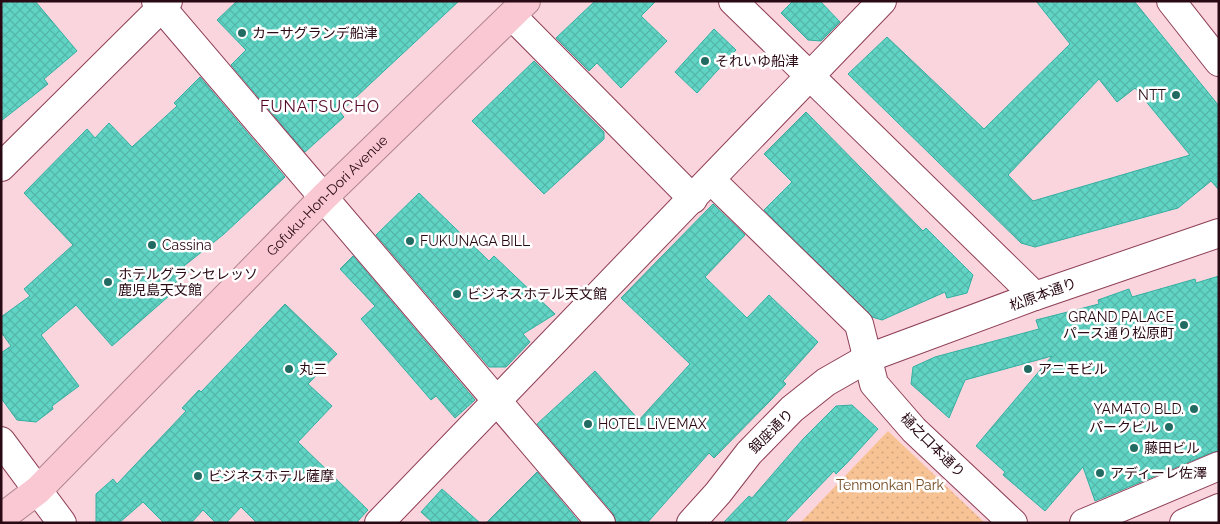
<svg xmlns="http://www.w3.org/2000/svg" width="1220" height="524" font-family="Raleway,'Noto Sans JP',sans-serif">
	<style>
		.park { fill: url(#park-dots) }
		.building { fill: url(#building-cross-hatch); stroke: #33afa1; fill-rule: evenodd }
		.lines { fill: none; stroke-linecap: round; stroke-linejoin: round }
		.minor-casing { stroke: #8d3f56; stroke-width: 30 }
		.highway-casing { stroke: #b0858f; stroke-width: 30 }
		.minor { stroke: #fff; stroke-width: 28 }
		.highway { stroke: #f9c8d2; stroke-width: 28 }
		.poi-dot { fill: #226b62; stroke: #fff; stroke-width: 2 }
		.labels { text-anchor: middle; stroke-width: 5; stroke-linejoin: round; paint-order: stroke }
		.poi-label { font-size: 14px; fill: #290913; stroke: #fff; text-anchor: start }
		.street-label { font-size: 14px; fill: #290913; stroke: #fff }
		.park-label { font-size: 14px; fill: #734a21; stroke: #fff }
		.quarter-label { font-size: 16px; letter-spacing: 1px; fill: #530726; stroke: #fff }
	</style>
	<defs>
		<pattern id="park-dots" width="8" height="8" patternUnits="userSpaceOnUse" patternTransform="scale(1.25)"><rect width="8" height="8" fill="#f7c394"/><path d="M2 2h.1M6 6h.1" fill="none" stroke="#d4a67f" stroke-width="1.8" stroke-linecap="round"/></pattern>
		<pattern id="building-cross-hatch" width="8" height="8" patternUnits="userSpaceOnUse" patternTransform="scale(1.25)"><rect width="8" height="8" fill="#60d5c6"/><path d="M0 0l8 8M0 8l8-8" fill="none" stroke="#53b6a9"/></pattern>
	</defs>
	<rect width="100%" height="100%" fill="#fbd5dd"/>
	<path class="park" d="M888 431 985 523H800Z"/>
	<g class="building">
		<path d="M1 1H35L77 51 44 79 48 84 1 121Z"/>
		<path d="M237 1H459L340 112 344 117 305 152 231 65 246 50 217 20Z"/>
		<path d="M595 1H656L641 16 667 41 621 88 597 63 589 71 556 38Z"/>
		<path d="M793 1H820L840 22 821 41 808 40 781 13Z"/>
		<path d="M1036 1H1134L1219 106V190L1211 181 1178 208 1035 247 1021 243 848 74 887 37 984 129 1070 44ZM1099 79 1117 102 1135 88 1190 155 1033 201 1008 175Z"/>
		<path d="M714 29 736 50 697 93 675 72Z"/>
		<path d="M534 61 604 132V139L544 194 472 121Z"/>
		<path d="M200 77 285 177 224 234 184 266 189 272 166 290 170 295 112 346 76 305 41 335 79 386 52 406 53 409 36 422 17 420 1 398V353L11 346 1 332V317L30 296 24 289 73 245 24 193 87 129 95 138 109 123 132 147 177 106 174 103Z"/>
		<path d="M806 112 923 231 926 228 973 275 967 293 947 298 945 292 882 320 872 317 764 210 792 182 764 154Z"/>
		<path d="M419 193 489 261 494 256 555 314 523 334 530 342 506 367H489L376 235Z"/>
		<path d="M713 204 745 235 705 277 747 318 769 295 818 342 783 381 786 384 770 401 714 458 709 453 647 523H616L613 513 537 424 595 371 639 420 690 364 621 298Z"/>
		<path d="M353 256 475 400 455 418 436 396 431 400 361 319 375 306 340 269Z"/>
		<path d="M1219 276V451L1213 452 1095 501 1083 467 1045 511 1003 475 1005 472 976 446 1052 356 965 380 949 418 911 384 913 367 935 357 1039 329 1036 320 1099 304 1098 300 1129 289 1132 297 1195 279 1196 283Z"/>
		<path d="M285 304 337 354 308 384 332 406 298 442 368 510 356 523H257L241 507 226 523H216L203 510 191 523H164L143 502 119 523H96V494L113 479 117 484 186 411 182 408 199 390 201 392Z"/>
		<path d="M852 405 878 429 847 463 836 474 834 471 784 523H723L749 496 752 498 803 439 836 406Z"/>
		<path d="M537 472 580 523H486Z"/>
		<path d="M442 489 480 523H433L421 512Z"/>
	</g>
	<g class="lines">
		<defs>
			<g id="minor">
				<path d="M156 1 601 523"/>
				<path d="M733 1 1035 296"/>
				<path d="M1171 1 1219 62"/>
				<path d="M512 16 693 199"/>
				<path d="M1 167 168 1"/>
				<path d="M711 180 859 324 874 384 914 430 1013 523"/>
				<path d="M1 441 62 523"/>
				<path d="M379 523 882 1"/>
				<path d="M691 523 718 493 749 453 792 409 826 382 868 358 1035 296 1219 233"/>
				<path d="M1084 523 1219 466"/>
				<path d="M1184 523 1219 508"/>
			</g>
			<g id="highway">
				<path id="s1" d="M1 518 38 490 324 197 526 1"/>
			</g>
		</defs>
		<use href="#minor" class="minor-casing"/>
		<use href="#highway" class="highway-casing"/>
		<use href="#minor" class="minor"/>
		<use href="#highway" class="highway"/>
	</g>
	<g class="poi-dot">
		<circle cx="242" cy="33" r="5"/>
		<circle cx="705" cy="61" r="5"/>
		<circle cx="1176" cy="95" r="5"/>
		<circle cx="410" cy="241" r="5"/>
		<circle cx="152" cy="245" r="5"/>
		<circle cx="108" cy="282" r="5"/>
		<circle cx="457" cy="294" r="5"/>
		<circle cx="1184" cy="325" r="5"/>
		<circle cx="289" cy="369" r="5"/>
		<circle cx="1028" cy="369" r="5"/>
		<circle cx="1194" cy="409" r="5"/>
		<circle cx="588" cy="424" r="5"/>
		<circle cx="1169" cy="427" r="5"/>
		<circle cx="1134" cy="448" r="5"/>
		<circle cx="1100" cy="473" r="5"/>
		<circle cx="198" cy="476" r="5"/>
	</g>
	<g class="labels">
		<g class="poi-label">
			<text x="252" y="38">カーサグランデ船津</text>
			<text x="715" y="66">それいゆ船津</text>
			<text x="1166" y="100" text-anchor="end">NTT</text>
			<text x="420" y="246">FUKUNAGA BILL</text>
			<text x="162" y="250">Cassina</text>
			<text x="118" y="279">ホテルグランセレッソ<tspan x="118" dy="16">鹿児島天文館</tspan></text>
			<text x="467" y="299">ビジネスホテル天文館</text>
			<text x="1174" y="322" text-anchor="end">GRAND PALACE<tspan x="1174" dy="16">パース通り松原町</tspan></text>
			<text x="299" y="374">丸三</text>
			<text x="1038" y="374">アニモビル</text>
			<text x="1184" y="414" text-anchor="end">YAMATO BLD.</text>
			<text x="598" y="429">HOTEL LiVEMAX</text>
			<text x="1159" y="432" text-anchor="end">パークビル</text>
			<text x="1144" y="453">藤田ビル</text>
			<text x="1110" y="478">アディーレ佐澤</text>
			<text x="208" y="481">ビジネスホテル薩摩</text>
		</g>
		<g class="street-label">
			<text dy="5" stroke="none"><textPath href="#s1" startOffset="459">Gofuku-Hon-Dori Avenue</textPath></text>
			<text transform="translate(1043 294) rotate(-20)" y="5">松原本通り</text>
			<text transform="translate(771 431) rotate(-45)" y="5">銀座通り</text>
			<text transform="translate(933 445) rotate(45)" y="5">樋之口本通り</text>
		</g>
		<g class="park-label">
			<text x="890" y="490">Tenmonkan Park</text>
		</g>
		<g class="quarter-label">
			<text x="320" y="112">FUNATSUCHO</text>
		</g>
	</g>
	<rect width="1220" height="524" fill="none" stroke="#290913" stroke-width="5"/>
</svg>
